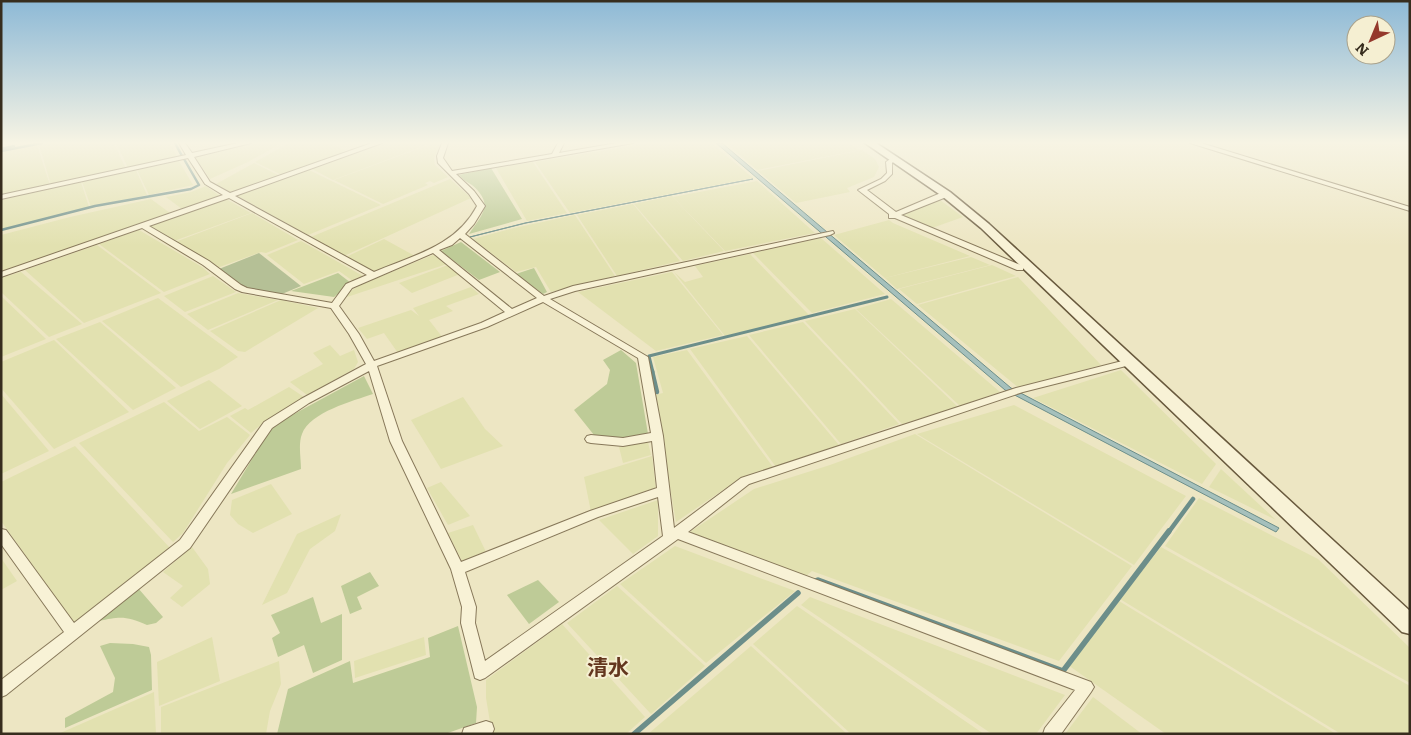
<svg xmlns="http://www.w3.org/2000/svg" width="1411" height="735" font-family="Literata,'Noto Sans JP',serif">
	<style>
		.farmland { fill: #e2e1b0 }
		.green { fill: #becb97 }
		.cemetery { fill: #b5c096 }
		.water { fill: #a5c0bc; stroke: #6c8e8a }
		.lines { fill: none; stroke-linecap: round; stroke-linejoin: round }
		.stream-far3 { stroke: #6c8e8a; stroke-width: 2.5 }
		.stream-far2 { stroke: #6c8e8a; stroke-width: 3 }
		.stream-far1 { stroke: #6c8e8a; stroke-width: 4.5 }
		.stream { stroke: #6c8e8a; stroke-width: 5.5 }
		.street-casing { stroke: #87785a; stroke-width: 2 }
		.secondary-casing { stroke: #68593d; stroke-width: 3 }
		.street { fill: #f8f2d6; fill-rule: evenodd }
		.secondary { fill: #f8f2d6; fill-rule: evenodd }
		.labels { text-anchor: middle; stroke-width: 4; stroke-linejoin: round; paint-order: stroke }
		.near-neighbourhood-label { font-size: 21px; font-weight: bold; fill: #63361e; stroke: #f5efd2 }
	</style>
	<rect width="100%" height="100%" fill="#ede6c3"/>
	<g class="farmland">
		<path d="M49 143H114L126 169 51 185 39 145Z"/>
		<path d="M116 143H170L178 158 128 168Z"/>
		<path d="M256 143H282L248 162 210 179 195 157Z"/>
		<path d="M289 143H329L348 152 282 175 255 162Z"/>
		<path d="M386 143H432L333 180 312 169Z"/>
		<path d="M434 143H440L434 159 435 165 448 177 434 183 430 181 425 183 428 185 383 204 334 180Z"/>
		<path d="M648 143H711L753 178 570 213 535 162Z"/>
		<path d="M726 143H849L860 150 757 170Z"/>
		<path d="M37 145 50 185 1 196V152Z"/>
		<path d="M862 150 875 159 879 167 874 177 847 188 850 192 796 203 758 171Z"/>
		<path d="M179 161 193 185 149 195 137 170Z"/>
		<path d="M533 162 567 213 527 221 496 168Z"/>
		<path d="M254 163 280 176 232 193 216 184Z"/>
		<path d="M136 170 147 195 91 207 82 182Z"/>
		<path d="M309 170 381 205 308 235 236 195Z"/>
		<path d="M450 179 471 198 344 256 311 237Z"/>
		<path d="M757 181 815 233 725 251 673 197Z"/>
		<path d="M81 182 89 207 1 230V200Z"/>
		<path d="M206 186 220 196 182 209 166 197 191 192Z"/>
		<path d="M672 196 724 251 683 261 634 204Z"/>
		<path d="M151 199 170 213 1 272V235L70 217Z"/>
		<path d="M226 199 251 213 174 241 148 226Z"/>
		<path d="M940 200 963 217 932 228 902 215Z"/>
		<path d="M633 204 680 261 617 276 577 215Z"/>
		<path d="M252 213 298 240 266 253 261 252 217 268 175 242Z"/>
		<path d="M575 215 615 276 551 292 536 267 516 272 473 239 514 228Z"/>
		<path d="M889 220 893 223 970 256 885 278 834 235Z"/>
		<path d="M139 230 202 267 210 274 164 292 99 244Z"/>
		<path d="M821 238 885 294 812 313 753 253Z"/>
		<path d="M384 239 415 256 372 272 346 257Z"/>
		<path d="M301 241 363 276 353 281 339 271 304 284 267 255Z"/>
		<path d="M97 245 161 293 84 323 25 270Z"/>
		<path d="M750 254 809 315 725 336 674 272 685 282 703 277 695 266Z"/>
		<path d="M433 255 447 264 347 297 349 292 364 283Z"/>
		<path d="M971 257 990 265 897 289 885 278Z"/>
		<path d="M448 265 460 274 412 293 399 283Z"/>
		<path d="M992 265 1016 276 917 304 899 289Z"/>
		<path d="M21 272 82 324 49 337 1 292V278Z"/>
		<path d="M672 272 723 335 656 351 578 292Z"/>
		<path d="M213 276 236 292 185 312 164 296Z"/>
		<path d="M1018 277 1101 365 1019 388 918 305Z"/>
		<path d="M471 287 479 294 446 306 453 311 429 320 443 338 398 353 384 333 367 339 358 328 411 310 419 316 413 308Z"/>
		<path d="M238 293 278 300 208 330 187 314Z"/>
		<path d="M1 296 46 339 1 357Z"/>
		<path d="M158 298 238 357 219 369 181 387 102 321Z"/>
		<path d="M891 299 1000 392 960 406 856 309Z"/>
		<path d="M281 300 318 308 245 352 238 351 210 331Z"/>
		<path d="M855 309 958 407 902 424 805 321Z"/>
		<path d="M100 322 176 388 133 410 56 339Z"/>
		<path d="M803 322 899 424 841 444 749 335Z"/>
		<path d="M747 336 839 445 776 467 690 349Z"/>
		<path d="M54 340 129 412 54 449 1 388V362Z"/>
		<path d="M330 345 340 356 354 350 358 362 354 369 307 395 290 382 323 364 313 353Z"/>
		<path d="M687 350 773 467 739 479 676 522 654 395 663 393 653 357Z"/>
		<path d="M1121 370 1216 464 1202 484 1033 398Z"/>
		<path d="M209 380 242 406 200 429 167 401Z"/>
		<path d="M289 387 304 397 263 423 251 433 230 416 245 408 248 410Z"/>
		<path d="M1 394 49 451 1 474Z"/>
		<path d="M463 397 485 429 503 446 441 469 411 420Z"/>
		<path d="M164 402 199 431 227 417 250 435 227 463 183 533 173 542 79 443Z"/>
		<path d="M1014 405 1186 496 1134 565 917 434Z"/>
		<path d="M915 434 1132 566 1059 661 812 571 806 576 690 532 754 489 830 465Z"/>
		<path d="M648 442 651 455 623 463 619 447Z"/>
		<path d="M75 446 170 548 74 623 1 521V482Z"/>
		<path d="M652 456 656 490 591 512 584 477Z"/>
		<path d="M1221 469 1276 520 1209 487Z"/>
		<path d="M441 482 470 516 448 525 427 488Z"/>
		<path d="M271 484 292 514 253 533 238 524 230 515 232 500Z"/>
		<path d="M1199 498 1318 559 1410 648V683L1165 546Z"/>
		<path d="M658 500V536L633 554 599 520Z"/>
		<path d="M341 514 335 531 310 549 287 593 262 605 297 534Z"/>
		<path d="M473 525 487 554 463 563 448 533Z"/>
		<path d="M675 546 795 591 706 663 620 584Z"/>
		<path d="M192 547 208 569 210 584 182 607 170 598 183 586 163 572Z"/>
		<path d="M1161 547 1410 686V734H1341L1120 599Z"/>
		<path d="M1 558 17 581 1 590Z"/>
		<path d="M617 586 705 666 651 714 567 623Z"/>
		<path d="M810 597 1065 695 1036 734H992L801 605Z"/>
		<path d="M1119 601 1336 734H1166L1068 665Z"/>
		<path d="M797 606 984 734H851L753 644Z"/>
		<path d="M562 624 645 717 626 734H492L486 698V680Z"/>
		<path d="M212 637 220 681 159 706 157 662Z"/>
		<path d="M424 637 426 655 355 678 354 661Z"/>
		<path d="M751 646 847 734H648Z"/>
		<path d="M279 661 281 684 270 711 266 734H161V707Z"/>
		<path d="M154 692 156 734H58Z"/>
		<path d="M1093 697 1142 734H1065Z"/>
	</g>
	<g class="green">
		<path d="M491 168 522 219 469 234C483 214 494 204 472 185 467 182 462 179 459 175Z"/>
		<path d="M461 242 500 272 479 280 441 251Z"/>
		<path d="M534 268 547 292 543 294 516 274Z"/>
		<path d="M338 273 351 283 334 297 291 291Z"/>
		<path d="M621 350 636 363 648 434 621 438 594 435 574 410 607 384 610 370 603 360Z"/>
		<path d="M364 376 373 394C353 401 310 412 302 434 298 444 301 458 301 469L231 494 269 431 283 420Z"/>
		<path d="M370 572 379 586 357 597 362 609 350 614 341 586Z"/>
		<path d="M538 580 559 602 529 624 507 595Z"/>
		<path d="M138 588 163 617 156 623 147 625C127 616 120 616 99 621Z"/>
		<path d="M313 597 321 623 342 614V660L313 673 304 645 278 657 272 638 280 633 271 615Z"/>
		<path d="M458 626 477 707 476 723 445 734H277L288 689 350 661 353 683 430 657 428 638Z"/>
		<path d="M110 643 133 644 149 647 151 655 152 690 65 728V718L113 692 115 678 100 646Z"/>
	</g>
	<path class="cemetery" d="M259 253 301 286 282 294 249 289 237 283 219 269Z"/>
	<g class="water">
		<path d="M716 143H722L1011 388 1279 528 1276 532 1005 390Z"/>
		<path d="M753 179 526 223 470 237 525 223Z"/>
	</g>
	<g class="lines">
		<g class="stream-far3">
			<path d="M175 143 182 156"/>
			<path d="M1 149 14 146"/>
			<path d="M1 151 42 143"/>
			<path d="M1 230 95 206 191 189 199 185 184 159"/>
		</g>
		<path class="stream-far2" d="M653 372 649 356 887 297"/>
		<g class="stream-far1">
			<path d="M652 371 657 392"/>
			<path d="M1168 533 1193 499"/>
		</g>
		<g class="stream">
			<path d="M815 581 818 580 1063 671 1169 531"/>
			<path d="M634 734 798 593"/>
		</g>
		<defs>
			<g id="street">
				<path d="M179 143H185L192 153 238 143H251L194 157 210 182 230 193 372 143H382L235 196 374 272C414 255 456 246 477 206L469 194 438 163 437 156 442 143H448L443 158 452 171 552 154 558 143H564L559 153 617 143H633L456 174 474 191 485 206 474 224 465 234 544 296 573 286 833 231 834 233 830 235 575 291 550 299 648 357 663 436 674 528 741 478 1016 388 1130 359 1134 360 1135 362 1134 364 1023 392 749 484 688 532 1091 682 1094 687 1091 692 1061 734H1043L1045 728 1075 690 678 539 485 678 480 680 475 678 461 623 462 607 451 569 390 441 369 371 309 403 272 428 190 548 6 695 1 697V680L64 632 1 544V529L6 530 74 623 180 540 264 422 301 399 366 364 349 334 331 308 242 292 235 289 203 265 142 228 1 277V272L223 195 205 184 188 158 1 199V195L186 155ZM229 198 367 275 346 284 332 303 247 288 241 285 209 261 149 226ZM460 238 537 298 512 309 439 250 452 245ZM433 253 505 312 481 323 374 361 359 334 339 306 352 288ZM543 302 638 358 651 433 623 438 591 435 587 436 585 439 587 442 591 443 623 446 652 441 657 488 590 511 461 562 402 441 377 366 487 327ZM658 497 663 536 485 661 475 623 476 607 465 572 598 517Z"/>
				<path d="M1190 143H1201L1410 207V211Z"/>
				<path d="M893 157 896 159 892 163V174L885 181 867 190 896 212 943 192H949V196L901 215 1023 266V270H1017L895 218H889V214L858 190 881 179 887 173 886 162Z"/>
				<path d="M486 721 492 723 494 729 492 734H462L464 728Z"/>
			</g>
			<path id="secondary" d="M865 143H876L950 192 989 224 1410 611V634L1402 632 981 228 942 196Z"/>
		</defs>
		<use href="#street" class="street-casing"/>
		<use href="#secondary" class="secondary-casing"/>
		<use href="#street" class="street"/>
		<use href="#secondary" class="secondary"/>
	</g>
	<linearGradient id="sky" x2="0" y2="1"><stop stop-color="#8db9d6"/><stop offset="0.58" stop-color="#f7f4e4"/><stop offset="1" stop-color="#f7f4e4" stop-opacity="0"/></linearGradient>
	<rect width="1411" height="246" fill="url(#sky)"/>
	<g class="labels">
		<g class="near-neighbourhood-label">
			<text x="608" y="675">清水</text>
		</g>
	</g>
	<rect width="1411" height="735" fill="none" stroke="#372d1e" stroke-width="5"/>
	<g transform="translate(1371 40) rotate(224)"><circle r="24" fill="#f5efd2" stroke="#a9a18a"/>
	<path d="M0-4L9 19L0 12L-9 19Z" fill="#94392c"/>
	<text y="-8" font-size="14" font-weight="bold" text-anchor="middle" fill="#372d1e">N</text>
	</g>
</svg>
